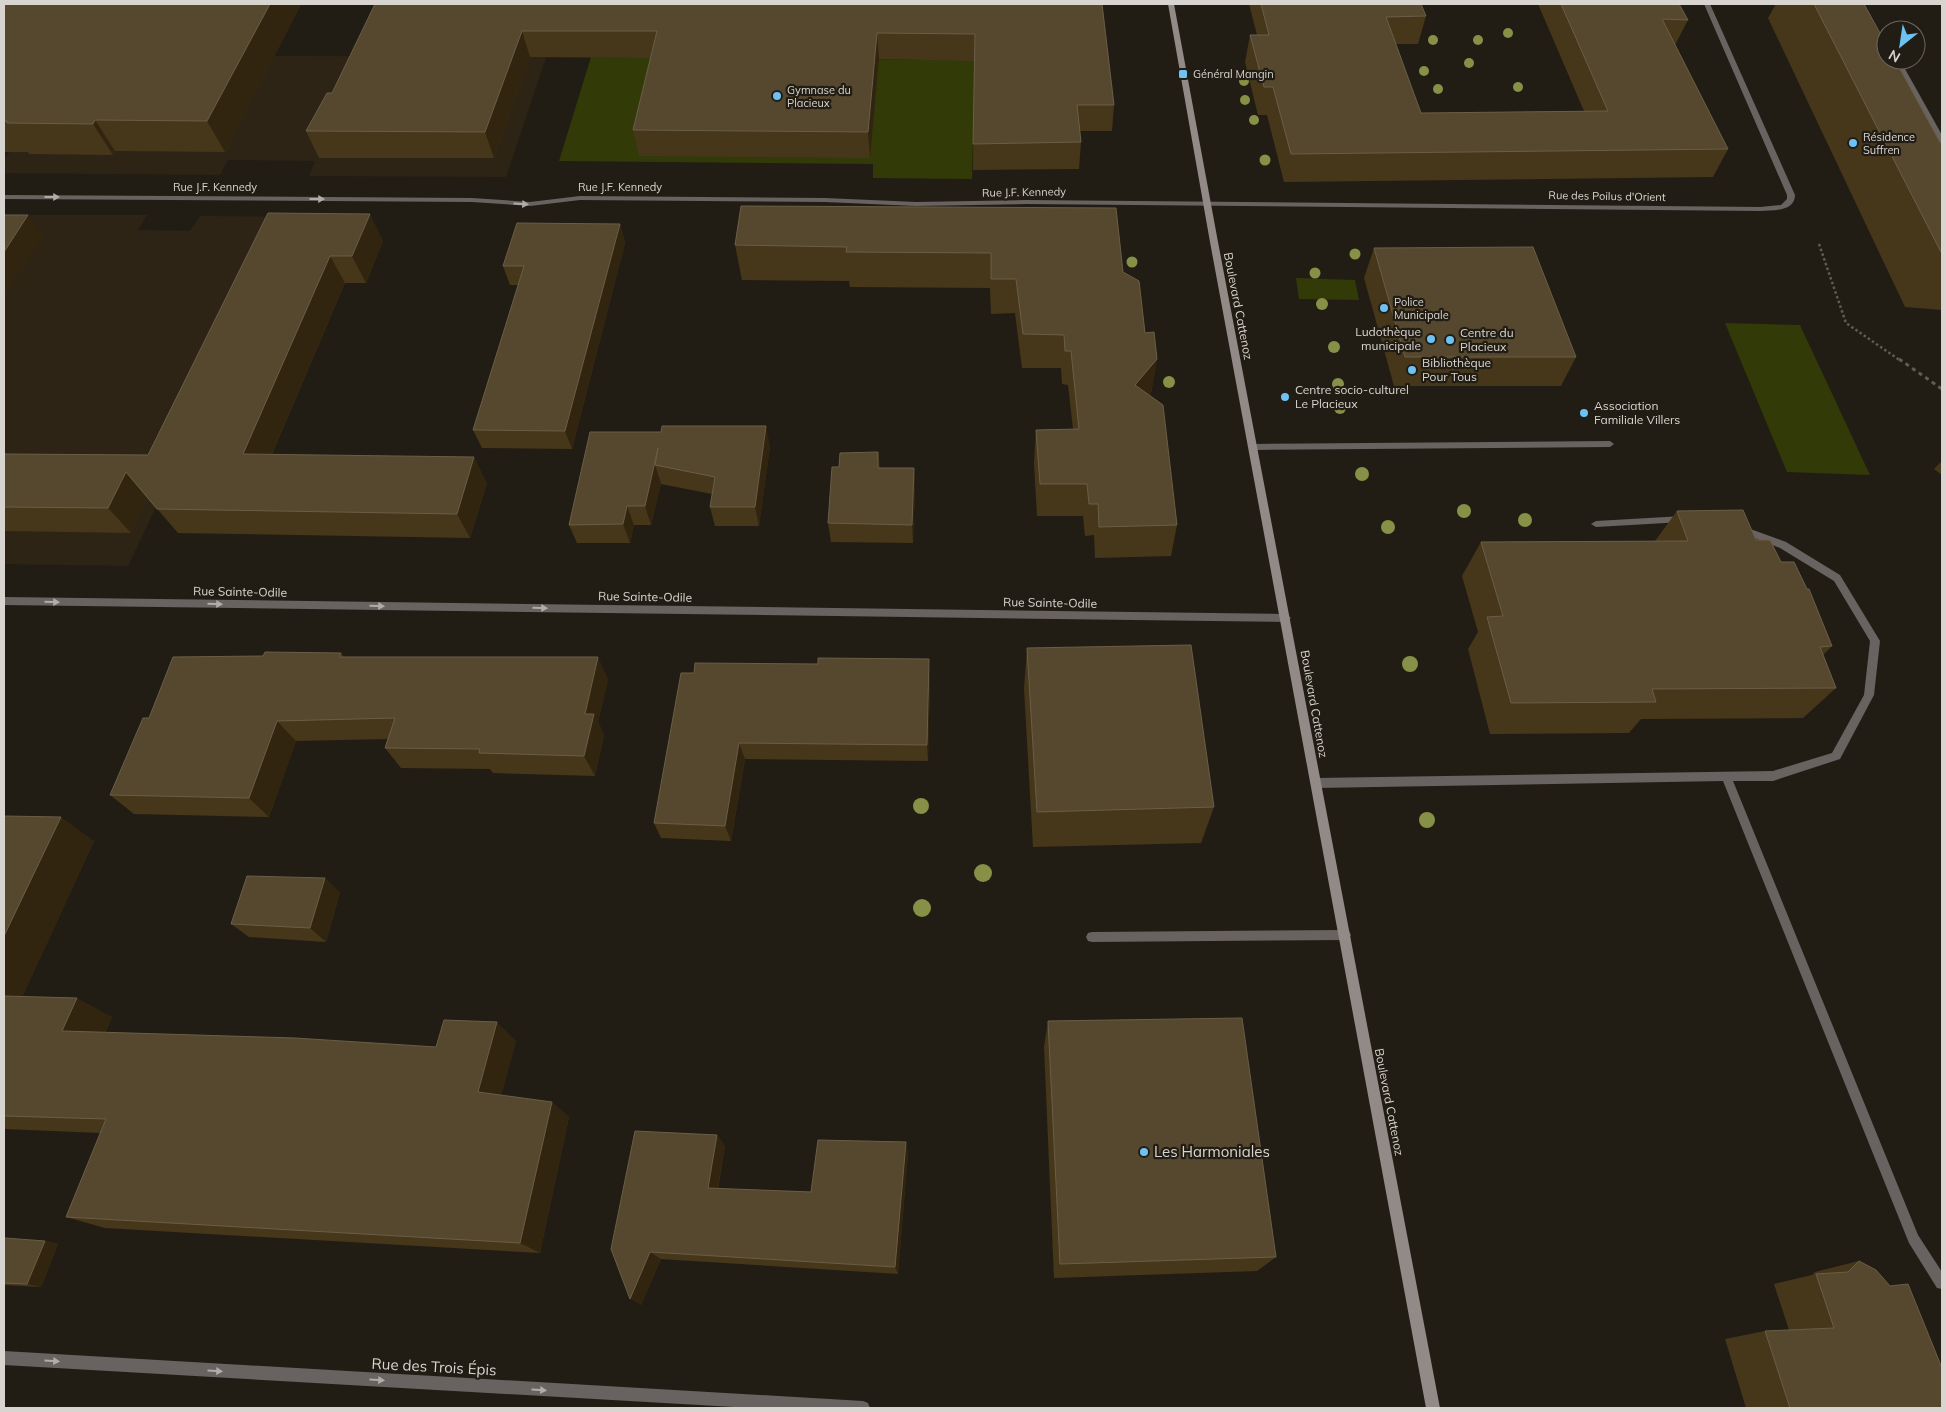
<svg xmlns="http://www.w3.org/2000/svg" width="1946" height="1412" font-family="Mulish,sans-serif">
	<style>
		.built { fill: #2d2416 }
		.green { fill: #323a07 }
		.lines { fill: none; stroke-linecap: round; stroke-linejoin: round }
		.path-far1 { stroke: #605b53; stroke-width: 2.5; stroke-dasharray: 2.5 2.5; stroke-linecap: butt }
		.path { stroke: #605b53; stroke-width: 3; stroke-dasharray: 4 4; stroke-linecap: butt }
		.lane { fill: #686360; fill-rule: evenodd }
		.street { fill: #686360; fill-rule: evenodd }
		.secondary { fill: #928a86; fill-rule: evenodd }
		.tree { fill: #869046 }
		.wall { fill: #46371b }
		.shaded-wall { fill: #312510 }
		.building { fill: #56482e; stroke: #6a5e47 }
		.oneway { fill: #b1aca8 }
		.poi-dot { fill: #6ec2f3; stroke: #221d14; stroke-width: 2 }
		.labels { text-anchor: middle; stroke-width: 4.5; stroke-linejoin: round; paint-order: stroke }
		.far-poi-label { font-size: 11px; fill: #d8d4cf; stroke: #221d14; text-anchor: start }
		.far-street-label { font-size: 11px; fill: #d8d4cf; stroke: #221d14 }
		.street-label { font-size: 12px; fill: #d8d4cf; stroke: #221d14 }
		.poi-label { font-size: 12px; fill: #d8d4cf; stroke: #221d14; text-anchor: start }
		.near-poi-label { font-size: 15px; fill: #d8d4cf; stroke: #221d14; text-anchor: start }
		.near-street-label { font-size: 15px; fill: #d8d4cf; stroke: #221d14 }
	</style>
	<rect width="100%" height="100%" fill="#221d14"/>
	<g class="built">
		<path d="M275 56 546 57 506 177 309 176 315 161 228 160 220 175 4 173V160L10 151Z"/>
		<path d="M4 215H147L138 230 190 231 200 216 293 217 128 566 4 564Z"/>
	</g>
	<g class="green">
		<path d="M591 57 975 60 972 179 873 178V164L559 161Z"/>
		<path d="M1296 278 1355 280 1359 300 1299 299Z"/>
		<path d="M1725 323 1800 325 1870 475 1787 472Z"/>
	</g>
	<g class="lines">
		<path class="path-far1" d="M1819 244 1846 323 1901 361"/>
		<path class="path" d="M1899 359 1942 389"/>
		<g class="lane">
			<path d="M1610 441 1614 444 1610 447 1253 450 1249 447 1253 444Z"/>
			<path d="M1683 516 1688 519 1683 522 1596 527 1591 524 1596 521Z"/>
			<path d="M1742 526 1786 542 1840 575 1880 641 1874 695 1840 759 1773 781H1733L1918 1235 1942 1272V1289L1937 1288 1909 1243 1723 781 1316 788 1312 786 1311 783 1312 780 1316 778 1773 771 1832 753 1864 695 1870 641 1834 581 1780 548 1739 532 1737 530Z"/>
			<path d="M1345 930 1349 931 1351 935 1349 939 1345 940 1092 942 1088 941 1086 937 1088 933 1092 932Z"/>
		</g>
		<g class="street">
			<path d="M1704 4H1710L1795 195C1795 212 1772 210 1760 211L1026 204 916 206 825 202 580 200 530 206 472 202 4 199V195L472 198 530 202 580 196 825 198 916 202 1026 200 1760 207 1781 205 1787 199V195Z"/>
			<path d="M1894 60H1900L1942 135V143L1938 141Z"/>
			<path d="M4 597 1286 614 1291 618 1286 622 4 605Z"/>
			<path d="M4 1351 863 1401 868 1403 870 1408H751L4 1365Z"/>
		</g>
		<path class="secondary" d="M1168 4H1174L1218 242 1440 1408H1426L1210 242Z"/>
	</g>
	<g class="tree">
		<circle cx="1508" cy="33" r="5"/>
		<circle cx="1433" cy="40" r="5"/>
		<circle cx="1478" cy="40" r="5"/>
		<circle cx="1469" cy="63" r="5"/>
		<circle cx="1424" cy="71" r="5"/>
		<circle cx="1244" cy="81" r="5"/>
		<circle cx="1518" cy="87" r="5"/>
		<circle cx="1438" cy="89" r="5"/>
		<circle cx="1245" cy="100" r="5"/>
		<circle cx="1254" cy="120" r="5"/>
		<circle cx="1265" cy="160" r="5.5"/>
		<circle cx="1355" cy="254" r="5.5"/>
		<circle cx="1132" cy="262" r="5.5"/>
		<circle cx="1315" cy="273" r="5.5"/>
		<circle cx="1322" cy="304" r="6"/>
		<circle cx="1334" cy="347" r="6"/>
		<circle cx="1169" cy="382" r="6"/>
		<circle cx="1338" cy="384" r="6"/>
		<circle cx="1340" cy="408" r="6"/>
		<circle cx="1362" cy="474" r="7"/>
		<circle cx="1464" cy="511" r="7"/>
		<circle cx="1525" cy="520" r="7"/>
		<circle cx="1388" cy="527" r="7"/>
		<circle cx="1410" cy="664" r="8"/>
		<circle cx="921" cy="806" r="8"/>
		<circle cx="1427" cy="820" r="8"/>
		<circle cx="983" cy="873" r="9"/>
		<circle cx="922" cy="908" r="9"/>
	</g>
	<g class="wall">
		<path d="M4 4H301L225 152 115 151 113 155 29 154 28 152H4Z"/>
		<path d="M375 4H1102L1114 105 1112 131H1080L1081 142 1079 169 973 170 974 61 879 59 870 158 639 156 633 130 651 58 530 57 494 158H319L306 131 332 93Z"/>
		<path d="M1249 4H1421L1426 16 1418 44H1396L1421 113 1584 111 1538 4H1679L1688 20 1675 45 1728 149 1713 177 1284 182 1267 115H1258L1245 62 1250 35H1257Z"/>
		<path d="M1776 4H1864L1942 146V310L1905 307 1768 18Z"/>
		<path d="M741 206 1123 272 1145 333 1157 359 1151 393 1149 395 1177 525 1171 556 1095 558 1094 535 1085 536 1083 516H1037L1034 463 1036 430 1073 429 1068 385 1062 384 1061 368H1022L1015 313 991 314 990 288 850 287 849 281 742 280 735 245Z"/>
		<path d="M268 213 383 241 366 283H345L272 454 487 483 470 538 178 533 147 497 131 533 4 531V454L148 455Z"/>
		<path d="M620 224 625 243 572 449 482 448 473 430 519 285H510L503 266Z"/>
		<path d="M1374 248 1576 357 1561 386H1394L1364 278Z"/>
		<path d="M590 432 770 446 759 526H715L710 507 712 494 661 484V483L651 525H634L630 543H577L569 525Z"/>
		<path d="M878 452 880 468H914L915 487 913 543 831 542 828 523 839 467Z"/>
		<path d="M1942 461V475L1934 469Z"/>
		<path d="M1677 511 1756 540 1781 562 1832 646 1823 655 1836 688 1803 718 1641 719 1629 733 1490 734 1468 649 1478 632 1462 576 1481 542 1655 541Z"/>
		<path d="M1027 648 1214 807 1201 843 1033 847 1024 688Z"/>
		<path d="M341 653 344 657 608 679 598 722 604 735 595 776 493 773 490 769 401 768 385 748 388 739 296 741 269 817 134 814 110 795 149 718 263 656Z"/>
		<path d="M681 673 930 676 928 761 745 759 731 841 661 838 654 823Z"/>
		<path d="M4 816 94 841 22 997 112 1017 105 1033 436 1047 516 1041 501 1095 569 1117 540 1253 105 1228 66 1217 101 1133 4 1129Z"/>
		<path d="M340 892 326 942 249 937 231 924Z"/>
		<path d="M1048 1021 1276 1257 1257 1271 1054 1278 1044 1047Z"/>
		<path d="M725 1145 718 1189 811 1192 908 1152 898 1274 661 1259 641 1305 611 1249Z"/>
		<path d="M45 1241 58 1244 41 1287 4 1285V1242Z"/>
		<path d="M1859 1261 1942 1408H1746L1725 1339 1765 1331 1789 1330 1774 1284 1812 1275 1815 1272Z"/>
	</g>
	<g class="shaded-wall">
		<path d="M270 4H301L225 152 207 121Z"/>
		<path d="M522 31 530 57 494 158 485 132Z"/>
		<path d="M877 33 879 59 870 158 868 132Z"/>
		<path d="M95 120 115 151 113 155 93 124Z"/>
		<path d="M370 214 383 241 366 283 352 256Z"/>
		<path d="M28 215 44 236 4 298V252Z"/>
		<path d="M620 224 625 243 572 449 565 431Z"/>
		<path d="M330 256 345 283 261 479 243 454Z"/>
		<path d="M1157 359 1151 393 1130 419 1135 385Z"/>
		<path d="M766 426 770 446 759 526 755 507Z"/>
		<path d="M658 448 655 465 661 483 651 525 645 506Z"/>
		<path d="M878 452 880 472 878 468Z"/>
		<path d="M474 457 487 483 470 538 457 514Z"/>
		<path d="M914 468 915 487 913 543 912 525Z"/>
		<path d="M126 472 147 497 131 533 108 508Z"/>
		<path d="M627 506 634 525 630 543 623 524Z"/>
		<path d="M598 657 608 679 598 722 604 735 595 776 584 756 585 714Z"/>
		<path d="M929 659 930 676 928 761 927 745Z"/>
		<path d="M277 721 296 741 269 817 249 798Z"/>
		<path d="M739 743 745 759 731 841 725 826Z"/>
		<path d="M61 817 94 841 14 1015 4 1010V936Z"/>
		<path d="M325 878 340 892 326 942 310 928Z"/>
		<path d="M77 998 112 1017 98 1049 62 1031Z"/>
		<path d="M497 1022 516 1041 498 1108 478 1092Z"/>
		<path d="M552 1102 569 1117 540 1253 520 1243Z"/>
		<path d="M717 1135 725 1145 716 1198 708 1188Z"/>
		<path d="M906 1142 908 1152 898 1274 895 1267Z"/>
		<path d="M45 1241 58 1244 41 1287 27 1284Z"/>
		<path d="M650 1252 661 1259 641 1305 630 1299Z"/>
	</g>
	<g class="building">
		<path d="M4 4H270L207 121 95 120 93 124 7 123V121H4Z"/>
		<path d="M375 4H1102L1114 105H1077L1081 142 973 144 975 34 877 33 868 132 633 130 657 31H522L485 132 306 131 327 93H332Z"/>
		<path d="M1261 4H1421L1426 16 1386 17 1421 113 1608 111 1561 4H1679L1688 20 1662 19 1728 149 1291 154 1273 87H1264L1250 35H1269Z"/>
		<path d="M1814 4H1864L1886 44V60H1895L1942 146V254Z"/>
		<path d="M741 206 1116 208 1123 272 1139 281 1145 333 1154 332 1157 359 1135 385 1163 405 1177 525 1099 527 1098 504H1089L1087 484H1040L1036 430 1079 429 1071 351H1065L1064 335 1023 334 1016 279H991V253L846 252 847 247 735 245Z"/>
		<path d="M268 213 370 214 352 256H330L243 454 474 457 457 514 157 509 126 472 108 508 4 507V454L148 455Z"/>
		<path d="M4 215H28L4 252Z"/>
		<path d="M517 223 620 224 565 431 473 430 524 266H503Z"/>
		<path d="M1533 247 1576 357H1405L1374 248Z"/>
		<path d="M662 426H766L755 507H710L715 477 655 465 658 448 645 506H627L623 524 569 525 590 432H661Z"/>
		<path d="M878 452V468H914L912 525 828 523 832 467H839L840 453Z"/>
		<path d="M1743 510 1756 540H1770L1781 562H1794L1807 589H1809L1832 646 1820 647 1836 688 1652 689 1656 702 1511 703 1487 617 1503 616 1481 542 1688 541 1677 511Z"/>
		<path d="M1191 645 1214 807 1037 812 1027 648Z"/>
		<path d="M265 652 341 653 339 657H598L585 714H594L584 756 479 753 480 749 385 748 395 718 277 721 249 798 110 795 143 718H149L173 657 263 656Z"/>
		<path d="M818 658 929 659 927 745 739 743 725 826 654 823 681 673H694L695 663 818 664Z"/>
		<path d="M4 816 61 817 4 936Z"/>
		<path d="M247 876 325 878 310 928 231 924Z"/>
		<path d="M4 996 77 998 62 1031 295 1038 436 1047 444 1020 497 1022 478 1092 552 1102 520 1243 66 1217 106 1119 4 1116Z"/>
		<path d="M1242 1018 1276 1257 1060 1264 1048 1021Z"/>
		<path d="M635 1131 717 1135 708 1188 811 1192 818 1140 906 1142 895 1267 650 1252 630 1299 611 1249Z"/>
		<path d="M5 1238 45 1241 27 1284 4 1283V1242Z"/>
		<path d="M1859 1261 1876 1270 1890 1286 1908 1284 1942 1368V1408H1790L1765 1331 1834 1328 1816 1274 1848 1272Z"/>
	</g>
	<defs><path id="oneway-solid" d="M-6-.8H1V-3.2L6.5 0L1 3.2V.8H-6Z" transform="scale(1.25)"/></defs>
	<g class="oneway">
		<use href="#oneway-solid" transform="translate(52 197)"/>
		<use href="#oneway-solid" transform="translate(317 199)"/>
		<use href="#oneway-solid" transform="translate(521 204) rotate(4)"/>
		<use href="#oneway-solid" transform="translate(52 602) rotate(1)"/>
		<use href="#oneway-solid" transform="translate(215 604) rotate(1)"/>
		<use href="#oneway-solid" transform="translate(377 606) rotate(1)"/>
		<use href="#oneway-solid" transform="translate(540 608) rotate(1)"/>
		<use href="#oneway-solid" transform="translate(52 1361) rotate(3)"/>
		<use href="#oneway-solid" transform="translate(215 1371) rotate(3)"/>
		<use href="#oneway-solid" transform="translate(377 1380) rotate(3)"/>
		<use href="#oneway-solid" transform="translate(539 1390) rotate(3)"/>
	</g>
	<g class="poi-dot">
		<rect x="1178" y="69" width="10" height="10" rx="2.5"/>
		<circle cx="777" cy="96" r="5"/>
		<circle cx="1853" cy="143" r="5"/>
		<circle cx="1384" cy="308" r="5"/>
		<circle cx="1431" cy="339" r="5"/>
		<circle cx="1450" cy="340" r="5"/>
		<circle cx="1412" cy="370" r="5"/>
		<circle cx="1285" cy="397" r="5"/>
		<circle cx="1584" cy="413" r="5"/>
		<circle cx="1144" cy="1152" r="5"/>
	</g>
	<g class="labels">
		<g class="far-poi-label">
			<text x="1193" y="78">Général Mangin</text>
			<text x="787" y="94">Gymnase du<tspan x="787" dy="13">Placieux</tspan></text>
			<text x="1863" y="141">Résidence<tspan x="1863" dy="13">Suffren</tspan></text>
			<text x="1394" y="306">Police<tspan x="1394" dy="13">Municipale</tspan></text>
		</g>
		<g class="far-street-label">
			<text x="215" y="191">Rue J.F. Kennedy</text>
			<text x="620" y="191">Rue J.F. Kennedy</text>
			<text transform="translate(1024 192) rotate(-1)" y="4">Rue J.F. Kennedy</text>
			<text transform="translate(1607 196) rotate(1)" y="4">Rue des Poilus d'Orient</text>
		</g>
		<g class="street-label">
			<text transform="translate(1238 306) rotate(79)" y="4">Boulevard Cattenoz</text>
			<text transform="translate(240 592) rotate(1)" y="4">Rue Sainte-Odile</text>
			<text transform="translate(645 597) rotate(1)" y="4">Rue Sainte-Odile</text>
			<text transform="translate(1050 603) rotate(1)" y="4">Rue Sainte-Odile</text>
			<text transform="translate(1314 704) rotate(80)" y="4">Boulevard Cattenoz</text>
			<text transform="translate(1389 1102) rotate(79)" y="4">Boulevard Cattenoz</text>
		</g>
		<g class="poi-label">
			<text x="1421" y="336" text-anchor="end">Ludothèque<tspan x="1421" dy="14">municipale</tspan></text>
			<text x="1460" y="337">Centre du<tspan x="1460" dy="14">Placieux</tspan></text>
			<text x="1422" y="367">Bibliothèque<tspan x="1422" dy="14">Pour Tous</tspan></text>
			<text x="1295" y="394">Centre socio-culturel<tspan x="1295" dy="14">Le Placieux</tspan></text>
			<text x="1594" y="410">Association<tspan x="1594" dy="14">Familiale Villers</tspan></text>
		</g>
		<g class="near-poi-label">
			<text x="1154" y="1157">Les Harmoniales</text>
		</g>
		<g class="near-street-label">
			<text transform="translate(434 1367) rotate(3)" y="5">Rue des Trois Épis</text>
		</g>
	</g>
	<rect width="1946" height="1412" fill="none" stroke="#d8d4cf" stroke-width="10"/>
	<g transform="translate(1901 45) rotate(210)"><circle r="24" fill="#221d14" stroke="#6b665f"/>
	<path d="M0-4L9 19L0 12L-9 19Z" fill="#6ec2f3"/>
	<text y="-8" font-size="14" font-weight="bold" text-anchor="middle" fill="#d8d4cf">N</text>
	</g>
</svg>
